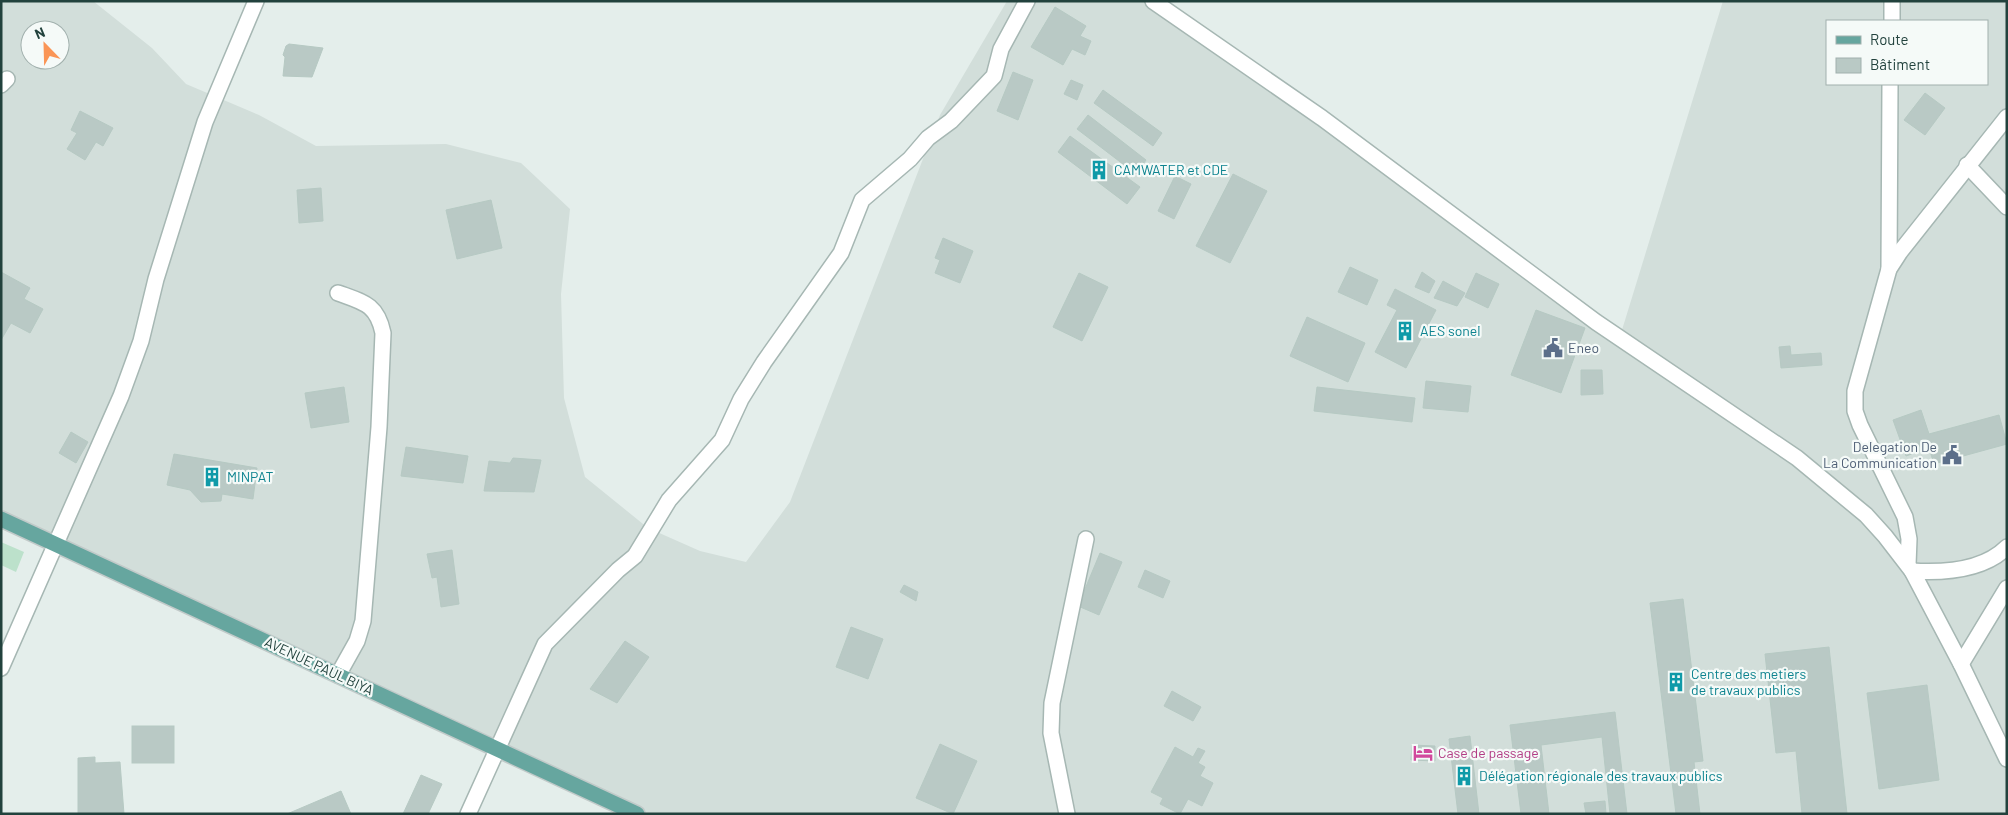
<svg xmlns="http://www.w3.org/2000/svg" width="2008" height="815" font-family="Barlow,sans-serif">
	<style>
		.built { fill: #d2deda; fill-rule: evenodd }
		.green { fill: #bce1cb }
		.building { fill: #b9c9c5; stroke: #b6c9c3 }
		.lines { fill: none; stroke-linecap: round; stroke-linejoin: round }
		.minor-casing { stroke: #a6b7b3; stroke-width: 18 }
		.major-casing { stroke: #c1cac9; stroke-width: 18 }
		.minor { stroke: #fff; stroke-width: 15 }
		.major { stroke: #66a69f; stroke-width: 15 }
		.labels { text-anchor: middle; stroke-width: 4.5; stroke-linejoin: round; paint-order: stroke }
		.culture-label { font-size: 14px; fill: #0d838f; stroke: #f5faf8; text-anchor: start }
		.service-label { font-size: 14px; fill: #4e5e75; stroke: #f5faf8; text-anchor: start }
		.street-label { font-size: 14px; fill: #22423d; stroke: #f5faf8 }
		.hotel-label { font-size: 14px; fill: #b23c85; stroke: #f5faf8; text-anchor: start }
	</style>
	<rect width="100%" height="100%" fill="#e4eeeb"/>
	<path class="built" d="M1 1H93L152 48 186 84 259 115 316 146 446 144 521 163 570 209 561 294 564 398 585 477 648 528 700 551 746 562 790 502 940 115 1007 1H1156L1618 343 1723 1H2007V814H637L1 517ZM1827 21H1987V84H1827ZM30 30H60V60H30Z"/>
	<path class="green" d="M1 542 24 552 16 572 1 565Z"/>
	<g class="building">
		<path d="M1055 7 1086 26 1080 36 1091 41 1085 55 1072 49 1063 65 1031 47Z"/>
		<path d="M289 44 323 48 312 77 283 76 285 57 283 55 286 46Z"/>
		<path d="M1013 72 1033 80 1018 120 997 111Z"/>
		<path d="M1071 80 1083 85 1077 100 1064 94Z"/>
		<path d="M1103 90 1162 133 1153 146 1094 103Z"/>
		<path d="M1925 93 1945 108 1925 135 1904 120Z"/>
		<path d="M80 111 113 128 103 146 96 142 85 160 67 149 77 133 71 130Z"/>
		<path d="M1088 115 1146 160 1136 174 1077 129Z"/>
		<path d="M1070 136 1140 187 1127 204 1058 152Z"/>
		<path d="M1233 174 1267 191 1230 263 1196 246Z"/>
		<path d="M1175 176 1191 184 1174 219 1158 211Z"/>
		<path d="M321 188 323 221 299 223 297 190Z"/>
		<path d="M491 200 502 248 457 259 446 210Z"/>
		<path d="M943 238 973 251 960 283 935 273 940 260 935 258Z"/>
		<path d="M1350 267 1378 280 1367 305 1338 292Z"/>
		<path d="M1 272 30 288 24 299 43 309 30 333 11 323 1 340Z"/>
		<path d="M1422 272 1435 281 1429 293 1415 287Z"/>
		<path d="M1079 273 1108 287 1082 341 1053 327Z"/>
		<path d="M1476 273 1499 284 1488 308 1465 297Z"/>
		<path d="M1443 281 1465 293 1457 306 1434 298Z"/>
		<path d="M1395 289 1436 310 1406 368 1375 352 1397 310 1387 305Z"/>
		<path d="M1536 310 1585 328 1561 393 1511 375Z"/>
		<path d="M1307 317 1365 343 1348 382 1290 356Z"/>
		<path d="M1790 346 1791 355 1821 353 1822 365 1781 368 1779 347Z"/>
		<path d="M1581 370H1602L1603 394 1581 395Z"/>
		<path d="M1426 381 1471 386 1468 412 1423 408Z"/>
		<path d="M344 387 349 422 311 428 305 393Z"/>
		<path d="M1317 387 1415 398 1412 422 1314 411Z"/>
		<path d="M1921 410 1929 434 1999 415 2007 444 1934 464 1929 448 1906 456 1893 420Z"/>
		<path d="M71 432 88 442 76 463 59 453Z"/>
		<path d="M406 447 468 456 463 483 401 476Z"/>
		<path d="M174 454 257 468 253 499 222 494 221 501 201 502 190 490 167 485Z"/>
		<path d="M513 458 541 460 534 492 484 491 489 461 510 463Z"/>
		<path d="M452 550 459 604 441 607 437 577 432 578 427 554Z"/>
		<path d="M1100 553 1122 562 1099 615 1078 606Z"/>
		<path d="M1145 570 1170 581 1163 598 1138 587Z"/>
		<path d="M904 585 918 592 916 601 900 592Z"/>
		<path d="M1683 599 1703 761 1694 762 1700 814H1676L1650 603Z"/>
		<path d="M851 627 883 639 868 679 836 667Z"/>
		<path d="M625 641 649 657 617 703 590 689Z"/>
		<path d="M1829 647 1847 814H1802L1796 751 1776 753 1765 654Z"/>
		<path d="M1927 685 1939 780 1879 789 1867 693Z"/>
		<path d="M1172 691 1201 707 1193 721 1164 706Z"/>
		<path d="M1615 712 1627 814H1610L1602 737 1541 745 1549 814H1521L1510 725Z"/>
		<rect x="132" y="726" width="42" height="37"/>
		<path d="M1470 736 1479 814H1458L1449 739Z"/>
		<path d="M940 744 977 761 953 814 916 798Z"/>
		<path d="M1412 745 1435 746V761L1411 760Z"/>
		<path d="M1175 747 1193 757 1198 748 1205 751 1198 763 1205 767 1200 776 1213 783 1202 806 1188 799 1180 814 1160 804 1163 798 1151 792Z"/>
		<path d="M95 757V763L120 762 124 814H78V758Z"/>
		<path d="M421 775 442 784 428 814H403Z"/>
		<path d="M341 791 351 814H287Z"/>
		<path d="M1605 801 1606 814H1586L1584 803Z"/>
	</g>
	<g class="lines">
		<defs>
			<g id="minor">
				<path d="M1153 1 1322 118 1596 322 1797 458 1866 515 1885 536 1912 571 1961 664 2007 759"/>
				<path d="M1892 21V1"/>
				<path d="M1 85 7 79"/>
				<path d="M1967 165 2007 207"/>
				<path d="M1889 269 1890 84"/>
				<path d="M1908 565 1909 539 1905 517 1860 425 1855 411V391L1889 269 1900 252 2007 117"/>
				<path d="M1912 571C1944 573 1983 571 2007 547"/>
				<path d="M1961 664 2007 588"/>
				<path d="M1 668 121 396 141 341 156 279 205 122 256 1"/>
				<path d="M338 675 357 641 363 621 379 427 383 333C377 304 363 302 338 293"/>
				<path d="M468 814 545 644 618 570 635 556 669 500 722 440 741 399 764 362 841 253 862 200 910 159 928 138 951 121 994 76 1001 49 1027 1"/>
				<path d="M1067 814 1051 733 1052 703 1086 539"/>
			</g>
			<path id="major" d="M1 519 637 814"/>
		</defs>
		<use href="#minor" class="minor-casing"/>
		<use href="#major" class="major-casing"/>
		<use href="#minor" class="minor"/>
		<use href="#major" class="major"/>
	</g>
	<defs>
		<symbol id="building-bare" viewBox="-9 -9 18 18"><path d="M-4-6H4V6H1V3H-1V6H-4ZM-2.5-4.3h1.7v1.8h-1.7ZM.8-4.3h1.7v1.8H.8ZM-2.5-1h1.7V.8h-1.7ZM.8-1h1.7V.8H.8Z" fill="#0f9aa8" stroke="#f5faf8" stroke-width="2.5" paint-order="stroke"/></symbol>
		<symbol id="civic-bare" viewBox="-9 -9 18 18"><path d="M-.6-6.5H3V-4.5H.6V-3L4-1V1h2V6H-6V1h2V-1L-.6-3ZM-1.2 2.5V6h2.4V2.5Z" fill="#5c6f8a" stroke="#f5faf8" stroke-width="2.5" paint-order="stroke"/></symbol>
		<symbol id="hotel-bare" viewBox="-9 -9 18 18"><path d="M-6-4.5h1.5V1H6V5H4.5V3h-9V5H-6ZM-4 0a1.8 1.8 0 1 1 3.6 0ZM.5 0V-2.5h3Q6-2.5 6 0Z" fill="#d1479c" stroke="#f5faf8" stroke-width="2.5" paint-order="stroke"/></symbol>
	</defs>
	<g fill-rule="evenodd">
		<use href="#building-bare" x="1085" y="156" width="28" height="28"/>
		<use href="#building-bare" x="1391" y="317" width="28" height="28"/>
		<use href="#civic-bare" x="1539" y="334" width="28" height="28"/>
		<use href="#civic-bare" x="1938" y="441" width="28" height="28"/>
		<use href="#building-bare" x="198" y="463" width="28" height="28"/>
		<use href="#building-bare" x="1662" y="668" width="28" height="28"/>
		<use href="#hotel-bare" x="1409" y="739" width="28" height="28"/>
		<use href="#building-bare" x="1450" y="762" width="28" height="28"/>
	</g>
	<g class="labels">
		<g class="culture-label">
			<text x="1114" y="175">CAMWATER et CDE</text>
			<text x="1420" y="336">AES sonel</text>
			<text x="227" y="482">MINPAT</text>
			<text x="1691" y="679">Centre des metiers<tspan x="1691" dy="16">de travaux publics</tspan></text>
			<text x="1479" y="781">Délégation régionale des travaux publics</text>
		</g>
		<g class="service-label">
			<text x="1568" y="353">Eneo</text>
			<text x="1937" y="452" text-anchor="end">Delegation De<tspan x="1937" dy="16">La Communication</tspan></text>
		</g>
		<g class="street-label">
			<text transform="translate(319 666) rotate(25)" y="5">AVENUE PAUL BIYA</text>
		</g>
		<g class="hotel-label">
			<text x="1438" y="758">Case de passage</text>
		</g>
	</g>
	<rect width="2008" height="815" fill="none" stroke="#22423d" stroke-width="5"/>
	<rect x="1826" y="20" width="162" height="65" fill="#f5faf8" stroke="#a1b0ad"/>
	<rect x="1836" y="36" width="25" height="8" fill="#66a69f" stroke="#a1b0ad"/>
	<text x="1870" y="45" font-size="15" fill="#22423d">Route</text>
	<rect x="1836" y="58" width="25" height="15" fill="#b9c9c5" stroke="#a1b0ad"/>
	<text x="1870" y="70" font-size="15" fill="#22423d">Bâtiment</text>
	<g transform="translate(45 45) rotate(337)"><circle r="24" fill="#f5faf8" stroke="#a1b0ad"/>
	<path d="M0-4L9 19L0 12L-9 19Z" fill="#fa9556"/>
	<text y="-8" font-size="14" font-weight="bold" text-anchor="middle" fill="#22423d">N</text>
	</g>
</svg>
